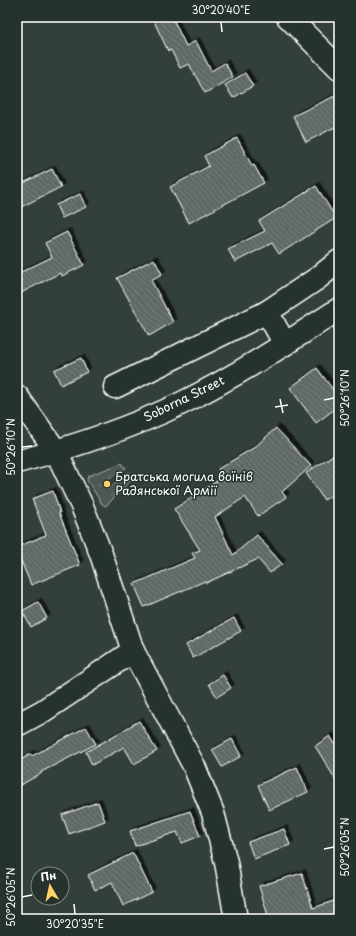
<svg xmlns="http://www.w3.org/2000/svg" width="356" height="936" font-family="'Playpen Sans',sans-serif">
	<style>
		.grass { fill: url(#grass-tufts); stroke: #a6aca9 }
		.building { fill: url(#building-back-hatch); stroke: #fff; filter: url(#shadow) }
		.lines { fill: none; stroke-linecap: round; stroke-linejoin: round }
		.minor-casing { stroke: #fff; stroke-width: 25 }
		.major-casing { stroke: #fff; stroke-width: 25 }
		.minor { stroke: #26332d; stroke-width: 22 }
		.major { stroke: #26332d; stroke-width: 22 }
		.ticks { fill: none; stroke: #fff; stroke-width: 1.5 }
		.poi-dot { fill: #ffd166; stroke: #26332d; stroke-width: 1.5 }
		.labels { text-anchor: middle; stroke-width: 3; stroke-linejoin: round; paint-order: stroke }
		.street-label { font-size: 12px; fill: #fff; stroke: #26332d }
		.poi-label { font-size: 12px; fill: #fff; stroke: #26332d; text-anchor: start }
		.neatline { fill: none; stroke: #fff; stroke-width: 1.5 }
		.ticks-label { font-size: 10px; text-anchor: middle; fill: #fff }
	</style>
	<defs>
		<pattern id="grass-tufts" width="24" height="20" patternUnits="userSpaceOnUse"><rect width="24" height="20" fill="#4d5853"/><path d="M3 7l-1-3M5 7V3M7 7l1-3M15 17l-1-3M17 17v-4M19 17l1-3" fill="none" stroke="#68716d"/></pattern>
		<pattern id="building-back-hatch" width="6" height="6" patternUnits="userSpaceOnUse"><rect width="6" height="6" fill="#5f6964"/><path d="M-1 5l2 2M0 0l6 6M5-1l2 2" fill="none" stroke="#77807b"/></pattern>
		<filter id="shadow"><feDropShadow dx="3.5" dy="-3.5" stdDeviation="0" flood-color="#0009"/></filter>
	</defs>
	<rect width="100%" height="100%" fill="#333f3a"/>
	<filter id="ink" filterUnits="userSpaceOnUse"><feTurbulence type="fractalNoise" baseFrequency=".025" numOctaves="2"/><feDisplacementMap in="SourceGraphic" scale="8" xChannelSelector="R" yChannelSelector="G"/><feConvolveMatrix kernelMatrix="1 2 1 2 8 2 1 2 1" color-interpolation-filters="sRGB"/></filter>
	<g filter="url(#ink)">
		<path class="grass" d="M122 463 126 468 102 483 107 489 129 472 133 478 106 506 102 504 87 480 88 476Z"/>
		<g class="building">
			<path d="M152 17H172L186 46 196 41 211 71 225 63 233 77 205 93 189 64 180 68 171 50 168 51Z"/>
			<path d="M245 73 253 86 233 98 225 85Z"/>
			<path d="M339 94V125L306 142 293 116Z"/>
			<path d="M237 138 252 166 254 165 264 183 189 223 170 187 209 166 204 156Z"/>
			<path d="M52 169 61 187 17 209V186Z"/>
			<path d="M316 186 336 218 279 254 272 243 235 262 228 249 265 231 259 221Z"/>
			<path d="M80 194 86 207 62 218 56 205Z"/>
			<path d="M67 232 84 265 62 276 60 273 17 295V274L52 257 45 243Z"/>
			<path d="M154 259 162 274 151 280 173 322 149 336 117 278Z"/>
			<path d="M81 358 87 372 61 385 54 370Z"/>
			<path d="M317 368 339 398V406L316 423 290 388Z"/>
			<path d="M276 428 311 466 282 492 286 497 258 516 245 497 215 517 233 555 257 535 282 564 270 573 258 559 206 583 205 581 144 607 134 584 195 558 192 553 200 550 174 509 223 477 218 469 255 447Z"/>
			<path d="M339 451V491L324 500 306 473Z"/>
			<path d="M53 491 60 513H59L80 565 31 585 17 551V547L46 535 32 499Z"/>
			<path d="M38 602 47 618 31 627 22 611Z"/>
			<path d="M234 618 241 631 193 658 186 645Z"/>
			<path d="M223 675 231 688 217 697 209 684Z"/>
			<path d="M139 721 157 751 134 764 124 747 92 765 86 752Z"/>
			<path d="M86 727 96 744 41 772 42 773 17 787V762L31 754 32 756Z"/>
			<path d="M330 736 339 750V785L315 746Z"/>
			<path d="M232 739 241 756 222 767 212 750Z"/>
			<path d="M297 767 308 792 269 810 258 785Z"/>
			<path d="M98 802 105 821 69 834 62 815Z"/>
			<path d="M190 811 200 836 182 843 177 832 135 846 130 831Z"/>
			<path d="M284 829 290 845 254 859 248 842Z"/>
			<path d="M133 853 152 892 123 906 112 882 95 890 88 875Z"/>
			<path d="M302 873 313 908 339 899V915L327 919H269L259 886Z"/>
		</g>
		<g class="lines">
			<defs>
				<g id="minor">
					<path d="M288 17 339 68"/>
					<path d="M285 344 267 312 318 278 339 261"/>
					<path d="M115 387 267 312"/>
					<path d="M17 396 56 451 82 506 101 554 133 651 194 766 213 813 226 862 236 919"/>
					<path d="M17 725 43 711 133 651"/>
				</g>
				<path id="major" d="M17 462C73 447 128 429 180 404 235 377 287 343 339 309"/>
			</defs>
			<use href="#minor" class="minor-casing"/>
			<use href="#major" class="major-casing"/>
			<use href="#minor" class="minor"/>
			<use href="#major" class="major"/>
		</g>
	</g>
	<path class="ticks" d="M221 22 222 32M280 399 283 413M324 400 334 398M275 407 288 405M22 447 32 446M324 849 334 847M22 897 32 895M74 904 75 914"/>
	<circle class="poi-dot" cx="107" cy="484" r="4"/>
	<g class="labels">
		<g class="street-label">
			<text transform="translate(184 399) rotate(-26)" y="4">Soborna Street</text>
		</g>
		<g class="poi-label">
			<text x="115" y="481">Братська могила воїнів<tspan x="115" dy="14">Радянської Армії</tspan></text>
		</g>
	</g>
	<rect width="356" height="936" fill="none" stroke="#26332d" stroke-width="44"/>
	<g transform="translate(50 886) rotate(351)"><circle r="19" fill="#26332d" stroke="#7d8581"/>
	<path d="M0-3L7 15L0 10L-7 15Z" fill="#ffd166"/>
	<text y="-6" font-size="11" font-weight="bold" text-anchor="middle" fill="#ffffff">Пн</text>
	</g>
	<rect x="22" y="22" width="312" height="892" class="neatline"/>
	<g class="ticks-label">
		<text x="221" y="14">30°20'40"E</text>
		<text transform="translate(345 398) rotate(-90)" y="4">50°26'10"N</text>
		<text transform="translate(11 447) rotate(-90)" y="4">50°26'10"N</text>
		<text transform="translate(345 847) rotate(-90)" y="4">50°26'05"N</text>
		<text transform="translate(11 897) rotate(-90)" y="4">50°26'05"N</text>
		<text x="75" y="928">30°20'35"E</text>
	</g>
</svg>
